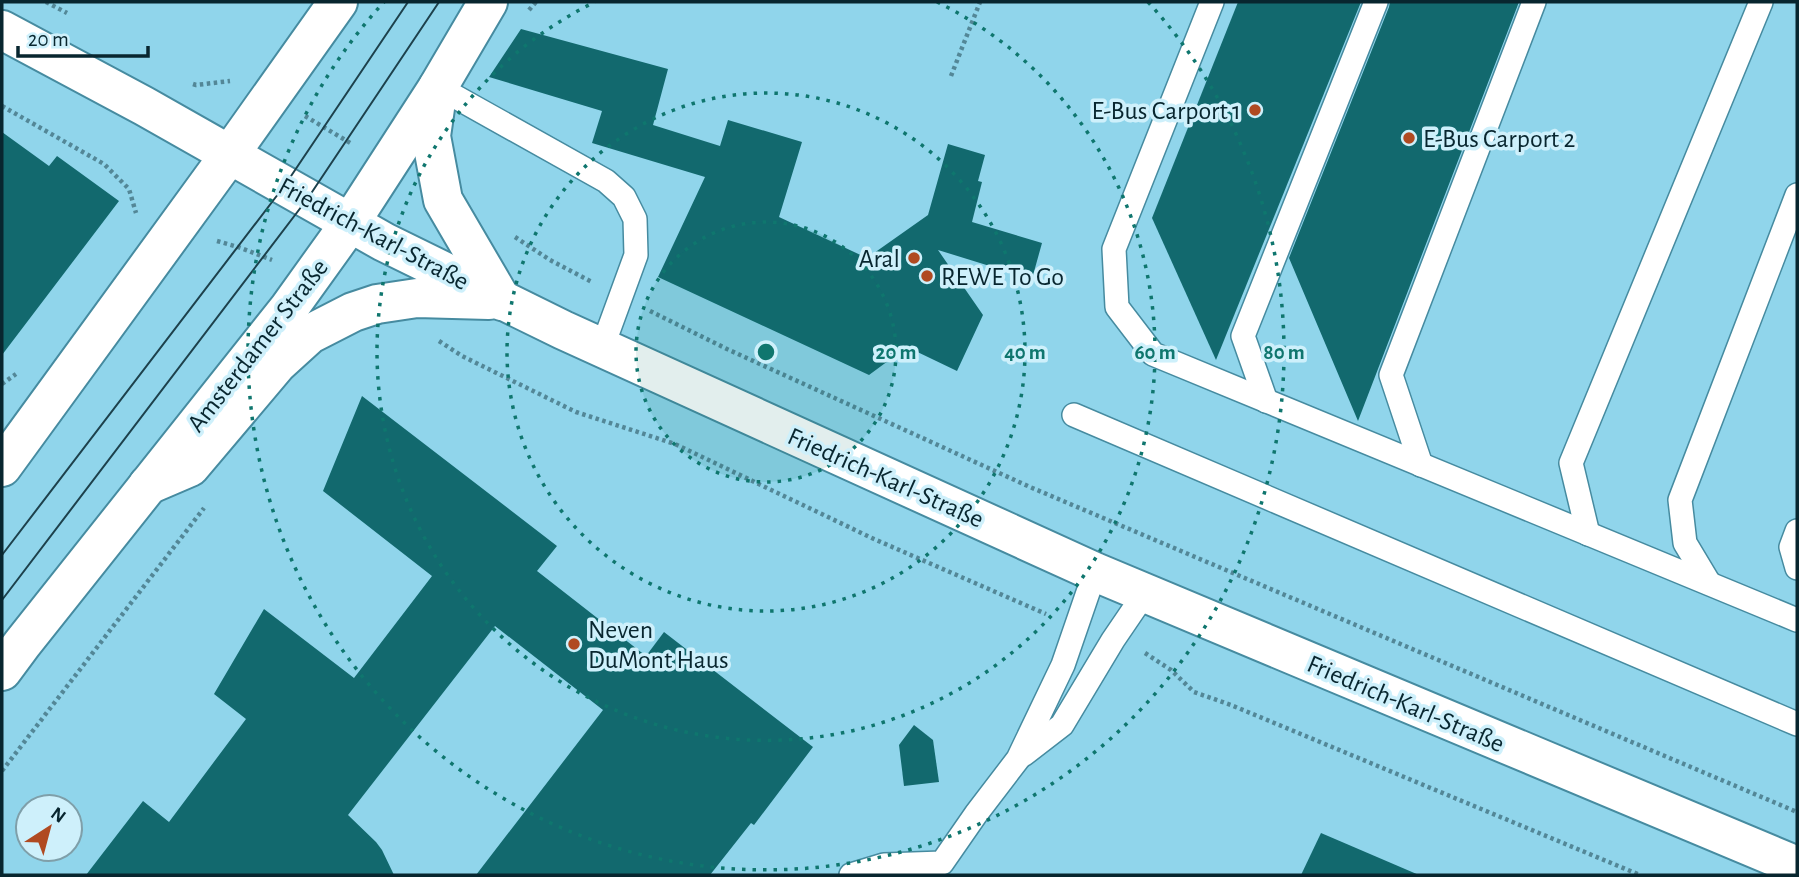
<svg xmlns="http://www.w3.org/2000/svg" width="1799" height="877" font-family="'Alegreya Sans',sans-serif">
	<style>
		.building { fill: #12696e }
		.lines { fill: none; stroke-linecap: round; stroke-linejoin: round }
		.lane-casing { stroke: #468ba0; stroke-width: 26 }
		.secondary-casing { stroke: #468ba0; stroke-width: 42 }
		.primary-casing { stroke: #468ba0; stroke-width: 42 }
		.path { stroke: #538797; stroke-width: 4.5; stroke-dasharray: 3.5 3.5; stroke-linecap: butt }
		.lane { stroke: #fff; stroke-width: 23 }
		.secondary { stroke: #fff; stroke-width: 38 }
		.primary { stroke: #fff; stroke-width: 38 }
		.tram { stroke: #1d414c; stroke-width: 2 }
		.ring { fill: none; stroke: #0f766e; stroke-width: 3.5; stroke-dasharray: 3.5 7 }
		.poi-dot { fill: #b04a21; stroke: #cef0fb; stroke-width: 2.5 }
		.labels { text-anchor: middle; stroke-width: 7; stroke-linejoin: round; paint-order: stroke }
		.poi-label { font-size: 26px; fill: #08262f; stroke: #cef0fb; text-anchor: start }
		.street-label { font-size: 26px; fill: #08262f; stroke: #cef0fb }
		.centre { fill: #0f766e; stroke: #cef0fb; stroke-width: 3.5 }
		.ring-label { font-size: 21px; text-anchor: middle; font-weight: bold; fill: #0f766e; stroke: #cef0fb; stroke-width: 7; stroke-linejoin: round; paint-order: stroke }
	</style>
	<rect width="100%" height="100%" fill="#90d5eb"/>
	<g class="building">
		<path d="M1238 2H1361L1216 360 1152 218Z"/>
		<path d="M1390 2H1519L1358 421 1289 258 1389 7Z"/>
		<path d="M521 29 668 69 653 125 720 146 728 120 802 142 779 217 867 258 928 215 948 144 985 155 978 181 982 182 972 222 1042 243 1032 279 938 250 983 315 957 371 907 347 869 375 658 277 705 177 592 143 602 111 489 77Z"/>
		<path d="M2 132 49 166 57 156 119 201 2 355Z"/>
		<path d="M362 396 557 546 537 571 646 656 664 632 813 747 754 825 751 823 710 875H476L603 710 495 626 348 815 376 842 382 850 394 875H86L143 801 169 822 246 719 214 694 264 609 354 678 432 576 323 491Z"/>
		<path d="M914 725 933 740 939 782 904 786 899 745Z"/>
		<path d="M1321 833 1419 875H1301Z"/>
	</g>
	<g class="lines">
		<defs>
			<g id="lane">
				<path d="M1212 2 1114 249 1117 307 1153 354 1797 620"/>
				<path d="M438 87 606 181 624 197 635 219 636 255 602 348"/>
				<path d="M1266 401 1243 336 1376 2"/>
				<path d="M1074 415 1797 724"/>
				<path d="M1421 465 1391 375 1534 2"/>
				<path d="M1797 531 1791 547 1797 568"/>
				<path d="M1588 534 1571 463 1761 2"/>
				<path d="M1709 583 1685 543 1680 500 1797 195"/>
				<path d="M1023 755 1062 725 1113 640 1145 593"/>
				<path d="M851 875 884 865 942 863 976 814 1018 759 1063 665 1095 572"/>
			</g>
			<g id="secondary">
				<path d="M2 30 144 106 384 242 563 330 1095 572 1797 866"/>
				<path d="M438 87 431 136 443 200 502 301"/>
				<path d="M148 485 190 467 277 364 310 334 353 312 377 304 417 298 489 300"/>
			</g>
			<g id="primary">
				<path d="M2 467 230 154 338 2"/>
				<path d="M2 671 22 644 289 308 350 223 438 87 488 2"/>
			</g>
		</defs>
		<use href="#lane" class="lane-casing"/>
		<use href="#secondary" class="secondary-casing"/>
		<use href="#primary" class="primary-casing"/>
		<g class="path">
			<path d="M46 2 67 13"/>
			<path d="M529 10 536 2"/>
			<path d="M951 76 980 2"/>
			<path d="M193 84 196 85 230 81"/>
			<path d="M2 106 104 164 129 189 136 213"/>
			<path d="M305 116 352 144"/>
			<path d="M515 237 550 260 592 282"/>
			<path d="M217 241 238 247 272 260"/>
			<path d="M650 311 727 349 1030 487 1797 812"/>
			<path d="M439 341 462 356 576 412 675 444 874 539 1046 614"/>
			<path d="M2 384 16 374"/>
			<path d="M1145 653 1171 670 1194 692 1231 705 1640 875"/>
			<path d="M2 771 204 508"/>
		</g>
		<use href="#lane" class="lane"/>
		<use href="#secondary" class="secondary"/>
		<use href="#primary" class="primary"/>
		<g class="tram">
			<path d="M2 555 285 185 408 2"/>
			<path d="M2 600 308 198 439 2"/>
		</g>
	</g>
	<circle cx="766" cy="352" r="130" fill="#0f766e" fill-opacity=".12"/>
	<g class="ring">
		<circle cx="766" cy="352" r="130"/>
		<circle cx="766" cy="352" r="259"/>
		<path d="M937 2A389 389 0 1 1 595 2"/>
		<path d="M1148 2A518 518 0 1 1 384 2"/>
	</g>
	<g class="poi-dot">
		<circle cx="1255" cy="110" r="7"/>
		<circle cx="1409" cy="138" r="7"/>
		<circle cx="914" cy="258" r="7"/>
		<circle cx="927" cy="276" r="7"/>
		<circle cx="574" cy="644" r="7"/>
	</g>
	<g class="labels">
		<g class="poi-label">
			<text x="1241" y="119" text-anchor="end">E-Bus Carport 1</text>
			<text x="1423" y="147">E-Bus Carport 2</text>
			<text x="900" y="267" text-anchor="end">Aral</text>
			<text x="941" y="285">REWE To Go</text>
			<text x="588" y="638">Neven<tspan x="588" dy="30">DuMont Haus</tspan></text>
		</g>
		<g class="street-label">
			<text transform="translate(374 233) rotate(28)" y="9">Friedrich-Karl-Straße</text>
			<text transform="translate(257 345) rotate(-52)" y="9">Amsterdamer Straße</text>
			<text transform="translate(886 477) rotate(24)" y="9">Friedrich-Karl-Straße</text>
			<text transform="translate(1406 703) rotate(23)" y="9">Friedrich-Karl-Straße</text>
		</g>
	</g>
	<circle cx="766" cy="352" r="10" class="centre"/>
	<g class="ring-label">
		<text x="896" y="359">20 m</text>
		<text x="1025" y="359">40 m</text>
		<text x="1155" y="359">60 m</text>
		<text x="1284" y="359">80 m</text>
	</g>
	<rect width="1799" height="877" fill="none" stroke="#08262f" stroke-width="7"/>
	<g transform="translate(49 828) rotate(36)"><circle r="33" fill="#cef0fb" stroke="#7f9fa9" stroke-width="2"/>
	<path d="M0-5L12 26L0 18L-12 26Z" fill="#b04a21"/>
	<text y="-10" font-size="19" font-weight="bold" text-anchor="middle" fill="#08262f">N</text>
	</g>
	<path d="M18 46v10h130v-10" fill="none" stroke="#08262f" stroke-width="3.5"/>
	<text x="28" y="46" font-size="21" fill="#08262f" stroke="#cef0fb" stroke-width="5" paint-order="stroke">20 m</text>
</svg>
